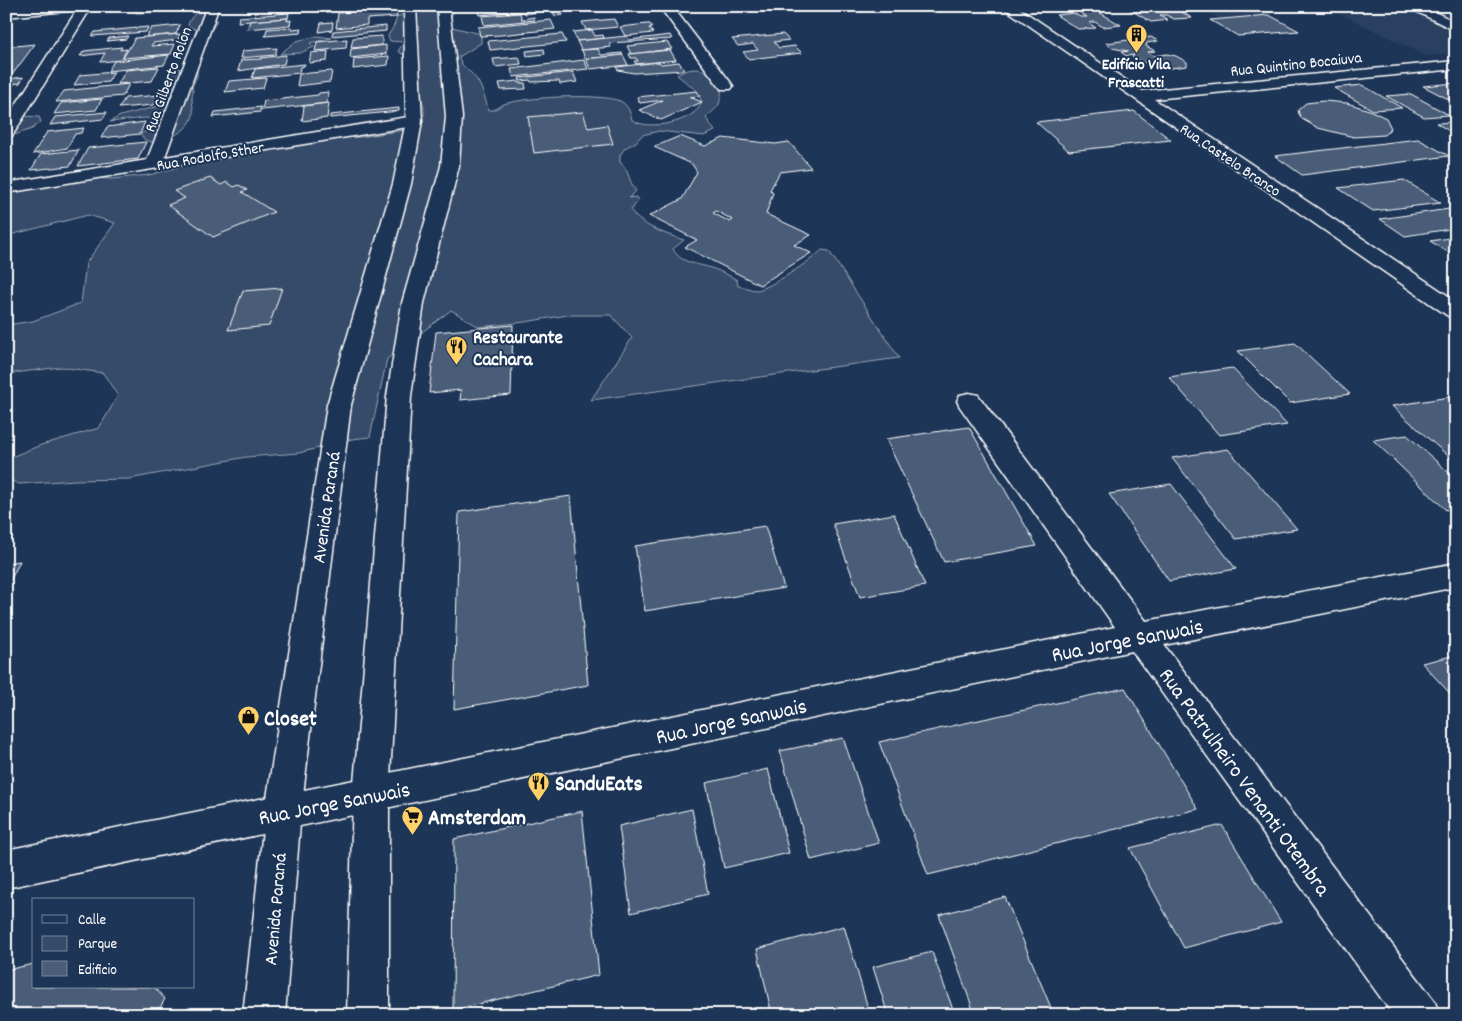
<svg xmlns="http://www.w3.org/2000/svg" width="1462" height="1021" font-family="Dekko,sans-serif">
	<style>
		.built { fill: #2a4161 }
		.green { fill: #364b69; stroke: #9aa5b4 }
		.building { fill: #4a5d79; stroke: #fff; fill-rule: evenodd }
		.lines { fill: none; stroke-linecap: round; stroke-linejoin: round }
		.minor-casing { stroke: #fff; stroke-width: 3 }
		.primary-casing { stroke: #fff; stroke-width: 3 }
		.minor { fill: #1d3557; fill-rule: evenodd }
		.primary { fill: #1d3557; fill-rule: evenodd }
		.labels { text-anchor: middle; stroke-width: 4; stroke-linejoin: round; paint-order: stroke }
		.far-poi-label { font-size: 16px; font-weight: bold; fill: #fff; stroke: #1d3557 }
		.far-street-label { font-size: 16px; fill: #fff; stroke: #1d3557 }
		.poi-label { font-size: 19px; font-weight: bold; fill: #fff; stroke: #1d3557; text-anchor: start }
		.street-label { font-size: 19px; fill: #fff; stroke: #1d3557 }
		.near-street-label { font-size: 22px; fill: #fff; stroke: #1d3557 }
		.near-poi-label { font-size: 22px; font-weight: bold; fill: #fff; stroke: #1d3557; text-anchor: start }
	</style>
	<rect width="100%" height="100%" fill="#1d3557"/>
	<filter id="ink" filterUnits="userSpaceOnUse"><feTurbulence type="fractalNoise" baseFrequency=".02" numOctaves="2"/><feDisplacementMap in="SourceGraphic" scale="10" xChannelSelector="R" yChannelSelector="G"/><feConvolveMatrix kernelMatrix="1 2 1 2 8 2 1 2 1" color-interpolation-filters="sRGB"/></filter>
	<g filter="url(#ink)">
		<path class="built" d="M1197 6H1400L1456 31V53L1426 56 1331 9 1218 18Z"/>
		<g class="green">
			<path d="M138 6H193L163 12 136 13 133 9Z"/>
			<path d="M206 6H272L279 9C256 14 235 4 212 9L213 17 217 20 213 28C203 30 196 32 188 25 192 14 196 12 207 8Z"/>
			<path d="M414 6H456L448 23 452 27 481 34V43L459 57C460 66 469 70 474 76 481 84 486 99 488 110H494C497 108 501 105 504 104 525 97 599 93 620 101 628 105 630 111 632 120 648 131 695 123 702 102L697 91 677 75C698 60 730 75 719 104 717 109 710 113 706 118L715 131 704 136 659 131 642 135 636 142 625 148 620 155V162C630 171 628 181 636 191L629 198 636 197 638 201 631 210C638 225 668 235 684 240L673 249C681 264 696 263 711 268 720 271 729 275 737 280L738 286C745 286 750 290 757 290 770 288 812 260 822 250L829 251 899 358 591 400 632 338 611 315H567L525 322 479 327 451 310 387 359 370 437 352 439 299 453 246 457 129 479 75 480 19 484 6 478V459L41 445 99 428 118 396 103 373 61 367 6 374V325L33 321 81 303 86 263 115 223 88 215 6 236V192L90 178 112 179 149 175 211 158 337 138 360 137 412 129 424 115C425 107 422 102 421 95 418 82 425 80 416 67L418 57 405 56 398 51 404 42 390 41 388 36 394 26 397 17 410 11Z"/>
			<path d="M317 36 332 38 310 43 314 47 300 53 280 54 296 41Z"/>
			<path d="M188 68 197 71V76L192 87C194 92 192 94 192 99 192 104 194 110 193 115 189 132 169 138 155 143L145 140 140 134 159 126 158 120 145 118 110 122 120 116 167 104 172 92 167 81 168 75 174 69Z"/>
			<path d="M24 116 39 117 41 122 32 129 6 138 17 119Z"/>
		</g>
		<g class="building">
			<path d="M280 6H310L309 10 278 13Z"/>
			<path d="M489 6H557L558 9 525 14V12H512L479 15 477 7Z"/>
			<path d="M1144 6 1151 10H1157L1151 6H1171L1192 18 1174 19 1166 15H1160L1168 20 1151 22 1127 8Z"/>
			<path d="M396 7 397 17 367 19V25L336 28 338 13Z"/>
			<path d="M560 8 563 15 555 16 552 9Z"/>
			<path d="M1097 11 1121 25 1103 27 1095 22 1089 23 1096 28 1078 29 1056 15 1074 13 1080 17H1087L1080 13Z"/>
			<path d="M289 13 288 18 238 22 239 17Z"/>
			<path d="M520 13 522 19 534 17 535 20 484 25 482 16Z"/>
			<path d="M1269 15 1299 31 1238 36 1210 20Z"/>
			<path d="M288 18 287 21 291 20 290 25 247 29 250 21Z"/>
			<path d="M614 19 618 27 586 30 582 22Z"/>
			<path d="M551 20 555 29 501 35 480 36 478 27Z"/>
			<path d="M333 22 332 30 319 32 321 23Z"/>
			<path d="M647 24H650L652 27 649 28 653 33 625 36 620 27Z"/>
			<path d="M180 25 176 34 146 37 151 28Z"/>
			<path d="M386 26V31L332 36 333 31Z"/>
			<path d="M148 27 146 32 92 36 95 32Z"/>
			<path d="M292 27V29L302 28 301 33 265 36 267 29Z"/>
			<path d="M592 30 595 36 603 35 604 38 577 41 573 32Z"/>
			<path d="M180 34 178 40 153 43 151 46 175 44 171 54 123 58 135 38Z"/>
			<path d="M562 34 566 42 490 50 488 41Z"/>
			<path d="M783 34 789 40 774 42 779 48 795 46 802 53 749 59 743 52 758 50 753 44 738 46 732 39Z"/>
			<path d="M670 35 672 39 609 43 611 47 581 50 577 41 627 36 629 40Z"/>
			<path d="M128 36 126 39 107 41 109 38Z"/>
			<path d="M382 36V45L351 48 353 38Z"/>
			<path d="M1151 37 1158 41 1147 43 1146 46 1155 51 1148 52 1154 56 1167 54 1176 56 1187 62V66L1163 69 1140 61 1132 57 1134 55 1126 56 1121 52 1129 51H1128L1112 48 1106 43Z"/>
			<path d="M347 39 346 48 315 51 317 42Z"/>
			<path d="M667 42 672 49 631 54 627 46Z"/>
			<path d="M35 44 9 79 23 77 20 83 6 84V47Z"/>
			<path d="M386 45V54L350 58 351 49Z"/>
			<path d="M122 47 120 50 127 49 121 60 100 62 105 53 80 56 84 51Z"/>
			<path d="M277 48 275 55 241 58 243 51Z"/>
			<path d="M544 49 545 54 527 56 526 51Z"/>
			<path d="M598 49 601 55 622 53 623 55 585 59 582 50Z"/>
			<path d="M670 50 676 60 636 64 634 61H638L636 58H631L629 54Z"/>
			<path d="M328 51 327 61 309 63 311 53Z"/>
			<path d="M169 55 164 65 108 71 114 61Z"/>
			<path d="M286 55 284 64 238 71 241 60 261 59V58Z"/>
			<path d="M623 55 628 65 590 69 586 59Z"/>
			<path d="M389 56 388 65 353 69 354 59Z"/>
			<path d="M519 57 521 64 495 67 493 59Z"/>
			<path d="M584 60 588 69 513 77 511 69Z"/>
			<path d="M659 62 661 64 679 62 684 70 634 73 618 70 616 67Z"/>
			<path d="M305 64 304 66 300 67 299 73 252 78 255 69Z"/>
			<path d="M159 67 152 81 118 84 126 70Z"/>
			<path d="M332 71 330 82 297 86 299 74Z"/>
			<path d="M114 72 108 82 74 85 80 75Z"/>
			<path d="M573 72 577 82 560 84 559 81 531 82 530 80 520 81 519 78Z"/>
			<path d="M266 78 263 88 225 92 229 81Z"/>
			<path d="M518 81 519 83H525L526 89 501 90 499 83Z"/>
			<path d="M15 83 9 92 6 96V84Z"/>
			<path d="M1456 83V103L1423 86Z"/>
			<path d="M129 84 123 96 56 102 64 91Z"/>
			<path d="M1362 85 1402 108 1373 110 1334 88Z"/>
			<path d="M697 91 700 96 690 97 702 102 661 120 639 110 663 100 640 103 637 97Z"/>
			<path d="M328 92 327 103 262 110 264 101 318 95 319 93Z"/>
			<path d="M1411 94 1449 115 1424 117 1386 96Z"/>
			<path d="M159 95 154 105 119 108 125 98Z"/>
			<path d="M102 99 96 110 54 114 61 103Z"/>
			<path d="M1324 101 1347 103 1369 110 1386 118 1391 128 1384 135 1354 137 1318 128 1302 119 1299 114 1298 110 1306 103Z"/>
			<path d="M329 103 327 118 302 121 304 106Z"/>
			<path d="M261 107 260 112 213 117 215 112Z"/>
			<path d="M399 108V111L330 118V115Z"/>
			<path d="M1134 111 1171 140 1069 151 1036 122Z"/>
			<path d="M107 112 103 119 50 125 55 117Z"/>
			<path d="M583 112 588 128 607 125 613 144 534 153 528 117Z"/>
			<path d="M145 122 140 134 101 138 107 127Z"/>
			<path d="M1456 122V135L1436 123Z"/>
			<path d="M84 128 81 133 75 134 67 148 33 154 47 132Z"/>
			<path d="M680 136 705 146 723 138 775 144 789 142 811 168 780 172 770 190 773 193 766 214 811 235 794 245 811 253 760 285 685 247 697 240 649 216 682 199 697 172 692 164 654 147ZM716 211 733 220 730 222 713 213Z"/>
			<path d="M1418 139 1449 156 1302 175 1275 156Z"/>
			<path d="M146 142 138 159 78 166 88 148Z"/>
			<path d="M79 150 70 166 31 170 41 154Z"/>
			<path d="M210 178 221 185 227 182 234 187 239 185 247 190 242 192 274 212 213 237 168 205 185 198 174 191Z"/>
			<path d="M1404 180 1441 203 1373 211 1338 188Z"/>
			<path d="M1456 208V228L1405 236 1380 219Z"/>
			<path d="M1456 237V257L1430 241Z"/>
			<path d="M282 288 269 326 228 330 243 291Z"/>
			<path d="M513 325 511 395 460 400 461 390 429 393 436 332Z"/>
			<path d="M1295 343 1350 394 1290 403 1238 351Z"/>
			<path d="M1232 368 1287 425 1219 435 1169 377Z"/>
			<path d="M1456 396V463L1392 406Z"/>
			<path d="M969 427 1037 546 944 562 886 439Z"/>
			<path d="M1407 435 1456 479V508L1446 510 1373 440Z"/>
			<path d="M1228 449 1297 529 1236 539 1172 458Z"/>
			<path d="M1171 484 1236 569 1169 581 1109 494Z"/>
			<path d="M571 496 588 685 454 709 459 512Z"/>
			<path d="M894 514 925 586 860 597 833 524Z"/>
			<path d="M765 526 784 588 645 611 635 546Z"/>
			<path d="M20 561 6 589V563Z"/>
			<path d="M1456 655V700L1422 663Z"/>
			<path d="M1125 688 1198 809 928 875 879 742Z"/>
			<path d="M843 738 879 843 811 860 780 751Z"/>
			<path d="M768 769 789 853 724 868 706 783Z"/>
			<path d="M692 809 708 894 631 913 619 826Z"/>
			<path d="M582 811 599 975 453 1010 454 839Z"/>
			<path d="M1222 825 1281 922 1184 948 1130 848Z"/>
			<path d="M1005 897 1054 1015H975L939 915Z"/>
			<path d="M844 926 870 1015H772L757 949Z"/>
			<path d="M932 952 955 1015H888L873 967Z"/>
			<path d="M34 964V987H154L165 999 156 1015H6V970Z"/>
			<path d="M761 1008 763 1015H736Z"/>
		</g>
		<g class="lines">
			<defs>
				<g id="minor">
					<path d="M36 6H92L14 133 12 136 6 138V120L77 10 6 17V9Z"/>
					<path d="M207 6H219L165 157 414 116 420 118 422 121 420 124 414 126 6 193V183L147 160Z"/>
					<path d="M659 6H672L731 83 733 86 731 89H721Z"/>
					<path d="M1001 6H1016L1142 91 1456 61V69L1154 99 1456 301V317L1448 316Z"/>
					<path d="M1405 6H1422L1456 22V31Z"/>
					<path d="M969 393 978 395 1146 621 1456 563V587L1164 645 1434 1000 1440 1015H1393L1132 651 6 888V850L1115 627 960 407 957 401 960 395Z"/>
				</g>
				<g id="primary">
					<path d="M404 6H416L422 121 411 184 351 405 301 811 285 1015H243L265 811 327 405 393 184 406 121Z"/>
					<path d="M437 6H449L462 117 459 166 424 303 411 396 389 795V1015H347L353 795 387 396 402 303 441 166 446 117Z"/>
				</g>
			</defs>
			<use href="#minor" class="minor-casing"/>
			<use href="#primary" class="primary-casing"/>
			<use href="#minor" class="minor"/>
			<use href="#primary" class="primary"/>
		</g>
	</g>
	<defs>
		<symbol id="building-pin" viewBox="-11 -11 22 30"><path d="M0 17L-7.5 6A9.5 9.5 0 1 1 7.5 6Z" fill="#ffd166" stroke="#1d3557"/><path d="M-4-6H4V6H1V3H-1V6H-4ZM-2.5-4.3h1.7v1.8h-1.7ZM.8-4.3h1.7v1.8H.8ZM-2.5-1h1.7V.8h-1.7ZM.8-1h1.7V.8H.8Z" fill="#111"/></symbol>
		<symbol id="restaurant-pin" viewBox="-11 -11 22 30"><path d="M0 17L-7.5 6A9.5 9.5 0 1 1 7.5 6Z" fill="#ffd166" stroke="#1d3557"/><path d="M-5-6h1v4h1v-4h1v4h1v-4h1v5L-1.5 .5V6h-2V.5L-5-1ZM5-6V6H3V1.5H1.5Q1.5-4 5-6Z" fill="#111"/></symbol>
		<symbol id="shop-pin" viewBox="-11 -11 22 30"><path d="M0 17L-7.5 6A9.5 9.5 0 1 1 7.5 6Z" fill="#ffd166" stroke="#1d3557"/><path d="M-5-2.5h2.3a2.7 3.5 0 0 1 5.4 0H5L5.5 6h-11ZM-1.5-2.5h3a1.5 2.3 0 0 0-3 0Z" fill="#111"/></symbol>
		<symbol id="supermarket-pin" viewBox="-11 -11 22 30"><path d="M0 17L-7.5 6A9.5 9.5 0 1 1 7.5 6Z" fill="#ffd166" stroke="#1d3557"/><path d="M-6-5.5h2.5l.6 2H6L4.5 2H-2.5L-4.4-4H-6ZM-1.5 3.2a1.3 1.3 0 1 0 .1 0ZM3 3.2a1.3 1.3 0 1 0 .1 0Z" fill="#111"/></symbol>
	</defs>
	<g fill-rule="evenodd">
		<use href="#building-pin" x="1124" y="22" width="25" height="34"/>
		<use href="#restaurant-pin" x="444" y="334" width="25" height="34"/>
		<use href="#shop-pin" x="236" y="704" width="25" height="34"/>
		<use href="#restaurant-pin" x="526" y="770" width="25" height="34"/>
		<use href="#supermarket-pin" x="400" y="804" width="25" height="34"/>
	</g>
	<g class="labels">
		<g class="far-poi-label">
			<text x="1136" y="69">Edifício Vila<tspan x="1136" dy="18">Frascatti</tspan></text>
		</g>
		<g class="far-street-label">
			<text transform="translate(1296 63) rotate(-6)" y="6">Rua Quintino Bocaiuva</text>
			<text transform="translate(167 79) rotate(-70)" y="6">Rua Gilberto Rolon</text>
			<text transform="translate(210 155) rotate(-10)" y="6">Rua Rodolfo Sther</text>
			<text transform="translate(1231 159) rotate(34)" y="6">Rua Castelo Branco</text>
		</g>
		<g class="poi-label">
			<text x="473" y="343">Restaurante<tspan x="473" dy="22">Cachara</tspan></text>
		</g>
		<g class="street-label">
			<text transform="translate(325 507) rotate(-82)" y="7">Avenida Paraná</text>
			<text transform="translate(274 909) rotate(-85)" y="7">Avenida Paraná</text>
		</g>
		<g class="near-street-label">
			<text transform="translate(1127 639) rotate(-11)" y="8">Rua Jorge Sanwais</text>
			<text transform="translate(731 720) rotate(-12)" y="8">Rua Jorge Sanwais</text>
			<text transform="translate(1246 781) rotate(54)" y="8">Rua Patrulheiro Venanti Otembra</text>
			<text transform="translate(334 802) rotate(-11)" y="8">Rua Jorge Sanwais</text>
		</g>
		<g class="near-poi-label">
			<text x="264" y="725">Closet</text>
			<text x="555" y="790">SanduEats</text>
			<text x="428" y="824">Amsterdam</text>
		</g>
	</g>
	<rect width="1462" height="1021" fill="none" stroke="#1d3557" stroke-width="25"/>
	<rect x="12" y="12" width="1437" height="996" fill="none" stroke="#fff" stroke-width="2" filter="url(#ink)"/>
	<rect x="32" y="898" width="162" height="90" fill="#1d3557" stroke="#77869a"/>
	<rect x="42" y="915" width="25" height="8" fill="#1d3557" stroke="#77869a"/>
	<text x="78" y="924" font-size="15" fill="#ffffff">Calle</text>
	<rect x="42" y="936" width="25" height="15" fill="#364b69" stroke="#77869a"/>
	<text x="78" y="948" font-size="15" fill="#ffffff">Parque</text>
	<rect x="42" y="961" width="25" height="15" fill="#4a5d79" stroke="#77869a"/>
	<text x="78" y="974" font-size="15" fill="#ffffff">Edificio</text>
</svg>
